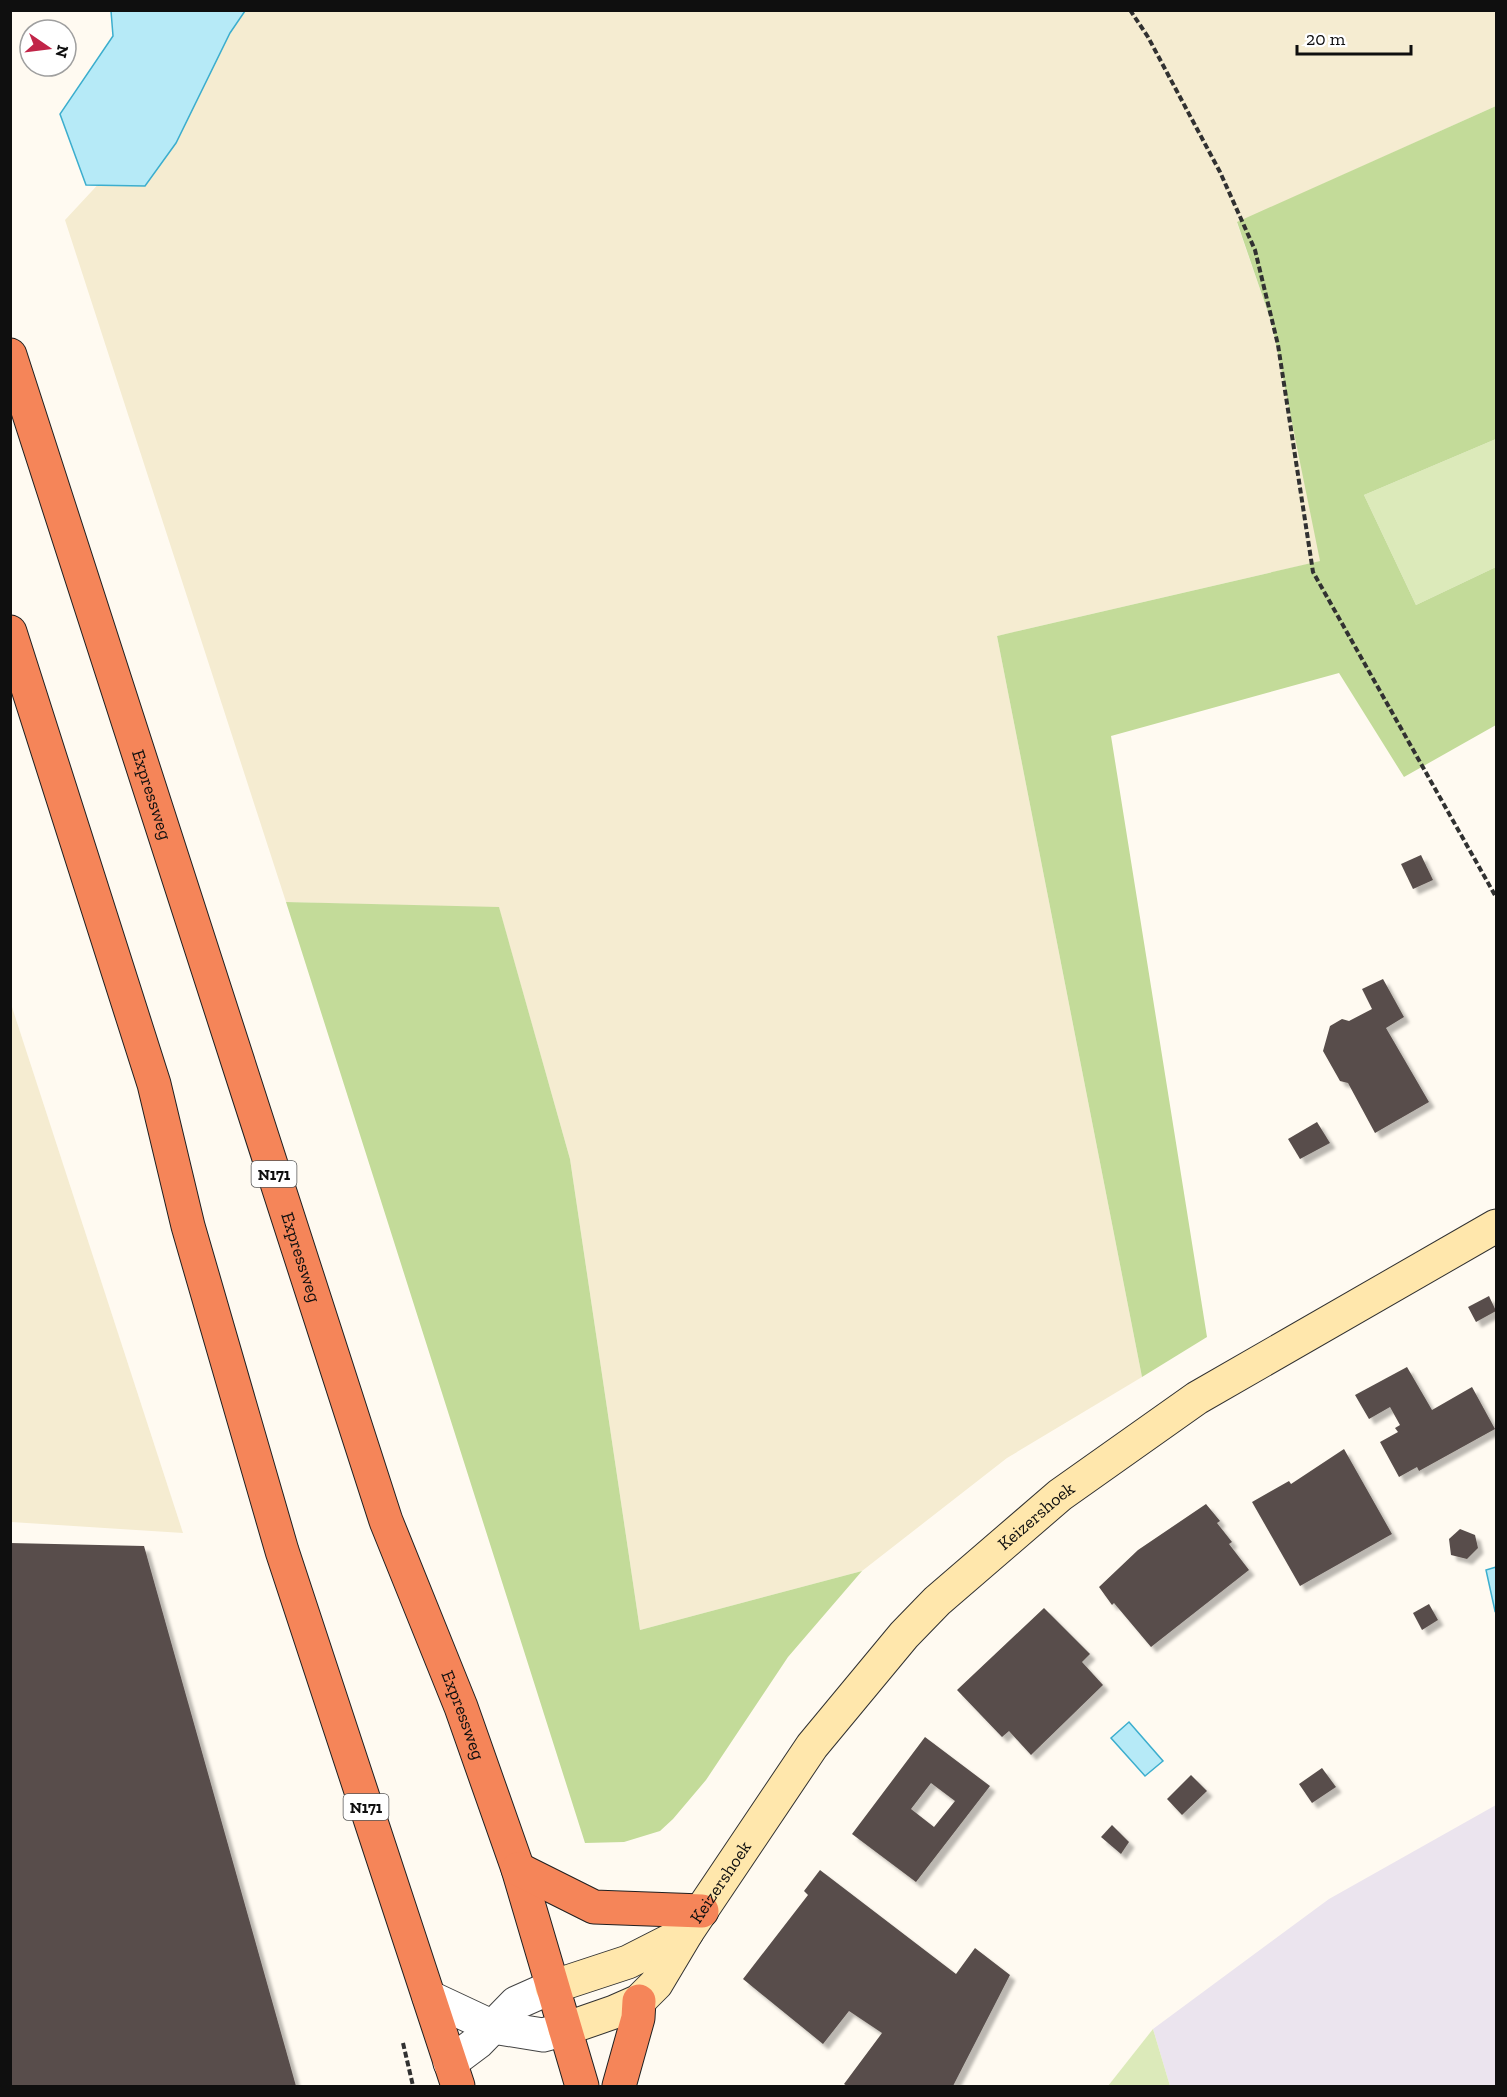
<svg xmlns="http://www.w3.org/2000/svg" width="1507" height="2097" font-family="'Zilla Slab',serif">
	<style>
		.industrial { fill: #ebe4ee }
		.farmland { fill: #f5ecd1 }
		.green { fill: #dceaba }
		.forest { fill: #c3db99 }
		.water { fill: #b6eaf7; stroke: #3caece; stroke-width: 1.5 }
		.building { fill: #584e4b; fill-rule: evenodd; filter: url(#shadow) }
		.lines { fill: none; stroke-linecap: round; stroke-linejoin: round }
		.street-casing { stroke: #424242; stroke-width: 35 }
		.secondary-casing { stroke: #313131; stroke-width: 35 }
		.highway-casing { stroke: #202020; stroke-width: 35 }
		.path { stroke: #313131; stroke-width: 4; stroke-dasharray: 6 3; stroke-linecap: butt }
		.street { stroke: #fff; stroke-width: 33 }
		.secondary { stroke: #ffe7ac; stroke-width: 33 }
		.highway { stroke: #f58559; stroke-width: 33 }
		.labels { text-anchor: middle; stroke-width: 6; stroke-linejoin: round; paint-order: stroke }
		.shield { fill: #fff; stroke: #575757; stroke-width: 1.5 }
		.shield-label { font-size: 16px; font-weight: bold; fill: #0f0f0f }
		.street-label { font-size: 18px; fill: #0f0f0f; stroke: #fff }
	</style>
	<defs>
		<filter id="shadow"><feDropShadow dx="5.5" dy="5.5" stdDeviation="1.5" flood-color="#0004"/></filter>
	</defs>
	<rect width="100%" height="100%" fill="#fffaf1"/>
	<path class="industrial" d="M1496 1805V2086H1170L1153 2029 1329 1899Z"/>
	<g class="farmland">
		<path d="M227 11H1496V106L1237 223 1272 324 1321 561 997 636 1142 1377 1007 1458 862 1571 640 1630 570 1159 499 908 286 902 65 220 169 108Z"/>
		<path d="M11 1004 183 1533 11 1522Z"/>
	</g>
	<g class="green">
		<path d="M1496 439V567L1416 605 1364 495Z"/>
		<path d="M1153 2029 1170 2086H1108Z"/>
	</g>
	<g class="forest">
		<path d="M1496 106V439L1364 495 1416 605 1496 567V725L1404 777 1339 673 1111 736 1207 1337 1142 1377 997 636 1320 561 1272 324 1237 222Z"/>
		<path d="M286 902 499 907 570 1159 640 1630 862 1571 788 1657 706 1780 673 1819 660 1831 624 1842 585 1843Z"/>
	</g>
	<g class="water">
		<path d="M111 11H245L230 33 176 143 145 186 86 185 60 114 113 36Z"/>
		<path d="M1496 1567V1610L1495 1611 1486 1570Z"/>
		<path d="M1129 1722 1163 1761 1145 1776 1111 1738Z"/>
	</g>
	<g class="building">
		<path d="M1421 855 1433 880 1413 889 1401 864Z"/>
		<path d="M1383 979 1404 1017 1386 1028 1429 1102 1375 1133 1348 1083 1340 1081 1323 1051 1330 1026 1342 1019 1349 1021 1372 1009 1362 989Z"/>
		<path d="M1317 1122 1330 1143 1300 1159 1288 1139Z"/>
		<path d="M1489 1296 1496 1311 1476 1322 1468 1307Z"/>
		<path d="M1407 1367 1432 1410 1472 1387 1495 1429 1419 1471 1417 1467 1399 1477 1380 1442 1398 1432 1395 1428 1400 1425 1390 1407 1369 1419 1355 1395Z"/>
		<path d="M1344 1449 1392 1534 1300 1586 1252 1502 1289 1481 1291 1484Z"/>
		<path d="M1206 1504 1220 1521 1217 1523 1232 1542 1229 1544 1249 1570 1151 1647 1114 1603 1112 1605 1099 1587 1138 1550Z"/>
		<path d="M1460 1529 1475 1535 1478 1548 1467 1559 1451 1555 1449 1539Z"/>
		<path d="M10 1543 144 1546 296 2086H10Z"/>
		<path d="M1429 1604 1438 1620 1422 1630 1413 1613Z"/>
		<path d="M1044 1608 1090 1654 1082 1662 1103 1685 1031 1755 1009 1731 1002 1737 957 1690Z"/>
		<path d="M925 1737 990 1786 916 1882 852 1834ZM931 1783 955 1801 934 1827 911 1809Z"/>
		<path d="M1322 1768 1336 1787 1312 1803 1299 1784Z"/>
		<path d="M1191 1775 1207 1791 1182 1815 1167 1799Z"/>
		<path d="M1112 1825 1129 1842 1121 1854 1101 1837Z"/>
		<path d="M820 1870 956 1974 975 1948 1010 1975 953 2086H847L844 2084 882 2033 849 2011 823 2044 743 1979 808 1895 804 1891Z"/>
	</g>
	<g class="lines">
		<defs>
			<g id="street">
				<path d="M429 1997 493 2027 543 2035 565 2029"/>
				<path d="M450 2063 478 2042 516 2003 552 1987"/>
			</g>
			<g id="secondary">
				<path d="M552 1987 628 1962 687 1932"/>
				<path id="s1" d="M565 2029 614 2012 639 2001 656 1984 687 1932 812 1746 904 1635 937 1601 1060 1495 1197 1398 1496 1226"/>
			</g>
			<g id="highway">
				<path id="s2" d="M10 355 386 1521 461 1707 518 1869 582 2086"/>
				<path d="M10 632 154 1084 188 1226 282 1551 458 2086"/>
				<path d="M518 1869 594 1907 702 1911"/>
				<path d="M619 2086 638 2018 639 2001"/>
			</g>
		</defs>
		<use href="#street" class="street-casing"/>
		<use href="#secondary" class="secondary-casing"/>
		<use href="#highway" class="highway-casing"/>
		<g class="path">
			<path d="M1130 10 1148 37 1220 172 1255 250 1278 345 1313 572 1496 897"/>
			<path d="M403 2043 413 2086"/>
		</g>
		<use href="#street" class="street"/>
		<use href="#secondary" class="secondary"/>
		<use href="#highway" class="highway"/>
	</g>
	<g class="labels">
		<g class="shield">
			<rect x="251.5" y="1161" width="45" height="26" rx="4.5"/>
			<rect x="343.5" y="1794" width="45" height="26" rx="4.5"/>
		</g>
		<g class="shield-label">
			<text x="274" y="1180">N171</text>
			<text x="366" y="1813">N171</text>
		</g>
		<g class="street-label">
			<text dy="6" stroke="none"><textPath href="#s2" startOffset="462">Expressweg</textPath></text>
			<text dy="6" stroke="none"><textPath href="#s2" startOffset="948">Expressweg</textPath></text>
			<text dy="6" stroke="none"><textPath href="#s1" startOffset="710">Keizershoek</textPath></text>
			<text dy="6" stroke="none"><textPath href="#s2" startOffset="1434">Expressweg</textPath></text>
			<text dy="6" stroke="none"><textPath href="#s1" startOffset="224">Keizershoek</textPath></text>
		</g>
	</g>
	<rect width="1507" height="2097" fill="none" stroke="#0f0f0f" stroke-width="24"/>
	<g transform="translate(48 48) rotate(104)"><circle r="28" fill="#ffffff" stroke="#9f9f9f" stroke-width="1.5"/>
	<path d="M0-4.5L10 22L0 15L-10 22Z" fill="#c12548"/>
	<text y="-9" font-size="16" font-weight="bold" text-anchor="middle" fill="#0f0f0f">N</text>
	</g>
	<path d="M1297 45v9h114v-9" fill="none" stroke="#0f0f0f" stroke-width="3"/>
	<text x="1306" y="45" font-size="18" fill="#0f0f0f" stroke="#ffffff" stroke-width="4.5" paint-order="stroke">20 m</text>
</svg>
